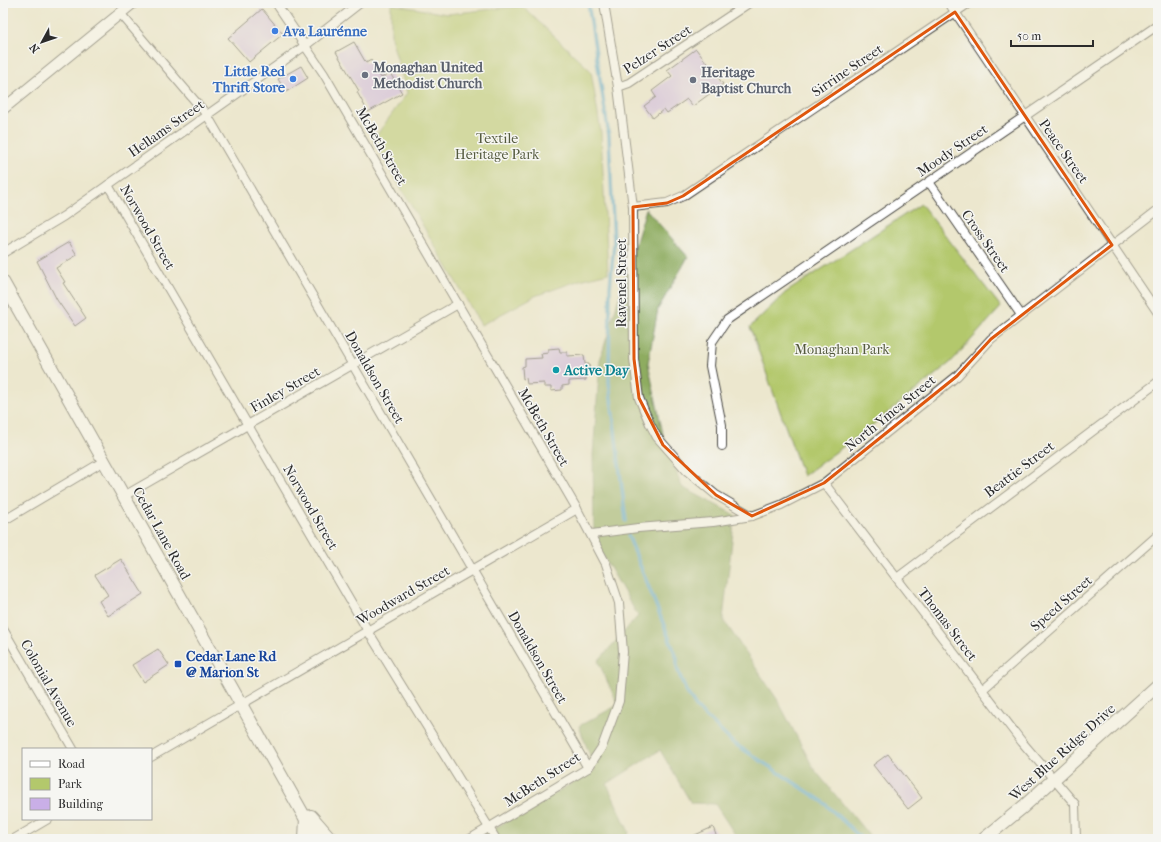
<svg xmlns="http://www.w3.org/2000/svg" width="1161" height="842" font-family="'IM FELL French Canon',serif">
	<style>
		.green { fill: #b3c86c; stroke: #6f7a4c }
		.forest { fill: #8eac60; stroke: #5c6c46 }
		.lines { fill: none; stroke-linecap: round; stroke-linejoin: round }
		.stream { stroke: #52a4cd; stroke-width: 3.5 }
		.building { fill: #c9afe7 }
		.minor-casing { stroke: #484743; stroke-width: 10 }
		.tertiary-casing { stroke: #484743; stroke-width: 12 }
		.secondary-casing { stroke: #484743; stroke-width: 14 }
		.minor { stroke: #fff; stroke-width: 8 }
		.tertiary { stroke: #fff; stroke-width: 10 }
		.secondary { stroke: #fff; stroke-width: 12 }
		.marked { fill: none; stroke: #df570e; stroke-width: 3; stroke-linejoin: round }
		.shop-dot { fill: #3f7fe0; stroke: #f6f6f2; stroke-width: 1.5 }
		.worship-dot { fill: #6b7280; stroke: #f6f6f2; stroke-width: 1.5 }
		.culture-dot { fill: #0f9aa8; stroke: #f6f6f2; stroke-width: 1.5 }
		.transit-dot { fill: #1a4fb4; stroke: #f6f6f2; stroke-width: 1.5 }
		.labels { text-anchor: middle; stroke-width: 3; stroke-linejoin: round; paint-order: stroke }
		.shop-label { font-size: 14px; font-weight: bold; fill: #366cbe; stroke: #f6f6f2; text-anchor: start }
		.street-label { font-size: 14px; fill: #2b2b2b; stroke: #f6f6f2 }
		.worship-label { font-size: 14px; font-weight: bold; fill: #5b616d; stroke: #f6f6f2; text-anchor: start }
		.park-label { font-size: 14px; fill: #545a3e; stroke: #f6f6f2 }
		.culture-label { font-size: 14px; font-weight: bold; fill: #0d838f; stroke: #f6f6f2; text-anchor: start }
		.transit-label { font-size: 14px; font-weight: bold; fill: #164399; stroke: #f6f6f2; text-anchor: start }
	</style>
	<rect width="100%" height="100%" fill="#f6f6f2"/>
	<filter id="ink" filterUnits="userSpaceOnUse"><feTurbulence type="fractalNoise" baseFrequency=".025" numOctaves="2"/><feDisplacementMap in="SourceGraphic" scale="8" xChannelSelector="R" yChannelSelector="G"/><feConvolveMatrix kernelMatrix="1 2 1 2 8 2 1 2 1" color-interpolation-filters="sRGB"/></filter>
	<filter id="wash" filterUnits="userSpaceOnUse"><feTurbulence type="fractalNoise" baseFrequency=".012" numOctaves="4" result="noise"/><feDisplacementMap in="SourceGraphic" scale="16" xChannelSelector="R" yChannelSelector="G"/><feGaussianBlur stdDeviation="0.9" result="paint"/><feColorMatrix in="noise" values="0 0 0 0 0 0 0 0 0 0 0 0 0 0 0 0 0 1.4 0 .05"/><feComposite in="paint" operator="in"/></filter>
	<g filter="url(#wash)">
		<rect width="100%" height="100%" fill="#ece7ce"/>
		<g class="green">
			<path d="M391 4 447 14 522 6 591 71 601 133 608 273 580 280 535 296 481 325 373 140 407 93 391 38Z"/>
			<path d="M921 204 1001 307 951 362 870 427 803 476 750 327 785 293Z"/>
		</g>
		<path class="forest" d="M646 209 688 257 658 309 648 363 664 439 682 487 735 515 723 619 777 699 814 769 872 839H738L715 804 691 803 660 750 607 784 629 832 626 839H476L595 770 579 726 618 705 598 661 638 616 594 540 593 455 600 360Z"/>
		<g class="lines">
			<g class="stream">
				<path d="M588 3 609 136 614 243 610 288 609 382 626 521"/>
				<path d="M628 535 677 658V668L686 691 697 708 732 742 822 801 862 839"/>
			</g>
		</g>
		<g id="blocks">
			<g class="building">
				<path d="M262 9 283 34 249 62 228 38Z"/>
				<path d="M354 42 366 63 371 60 381 78 390 73 402 93 368 112 357 92 359 91 336 52Z"/>
				<path d="M696 49 723 84 693 106 687 99 667 113 664 109 653 118 644 106 656 97 652 91 672 76 667 70Z"/>
				<path d="M301 66 308 78 286 92 278 79Z"/>
				<path d="M69 242 77 255 56 268 65 282 63 283 86 318 75 326 57 300 37 261Z"/>
				<path d="M559 348 560 352H567V356L584 355 585 364H589L590 373 586 374V380L569 381V385L562 386V390L551 391V387H544V383L527 384 526 378 523 379 522 367 525 366V359L542 358 541 354 548 353V349Z"/>
				<path d="M121 559 143 594 108 616 99 601 108 595 95 575Z"/>
				<path d="M158 649 169 665 143 682 132 665Z"/>
				<path d="M888 754 922 798 908 809 873 765Z"/>
				<path d="M713 827 716 835 708 839H686Z"/>
			</g>
		</g>
	</g>
	<g filter="url(#ink)">
		<use href="#blocks" fill-opacity="0" stroke="#484743" stroke-width="1"/>
		<g class="lines">
			<defs>
				<g id="minor">
					<path d="M276 3 324 74 577 509 606 564 619 603 623 652 619 701 602 747 588 768 470 839"/>
					<path d="M604 3 618 87 633 207 634 359 639 398 650 424 657 437 687 471 716 495 752 516"/>
					<path d="M949 3 1158 313"/>
					<path d="M120 13 207 115 588 768"/>
					<path d="M618 87 629 83 749 3"/>
					<path d="M929 182 1021 315"/>
					<path d="M108 185 368 631 496 839"/>
					<path d="M633 207 667 203 683 196 969 3"/>
					<path d="M3 253 64 216 306 45 360 3"/>
					<path d="M722 446V425L710 366 712 342 727 320 1158 25"/>
					<path d="M824 483 1022 742 1075 804 1076 839"/>
					<path d="M124 496 458 304"/>
					<path d="M3 521 104 461"/>
					<path d="M592 534 638 528 713 522 752 516 781 505 824 483 957 376 991 339 1158 210"/>
					<path d="M897 578 1158 382"/>
					<path d="M3 629 73 749"/>
					<path d="M982 690 1158 535"/>
					<path d="M151 757 577 509"/>
					<path d="M14 839 48 819"/>
				</g>
				<path id="tertiary" d="M3 109 133 3"/>
				<g id="secondary">
					<path d="M3 282 317 839"/>
					<path d="M311 816 331 839"/>
					<path d="M305 839 306 818"/>
					<path d="M984 839 1023 807 1158 685"/>
				</g>
			</defs>
			<use href="#minor" class="minor-casing"/>
			<use href="#tertiary" class="tertiary-casing"/>
			<use href="#secondary" class="secondary-casing"/>
			<use href="#minor" class="minor"/>
			<use href="#tertiary" class="tertiary"/>
			<use href="#secondary" class="secondary"/>
		</g>
	</g>
	<path d="M0 0H1161V842H0ZM955 12 1112 245 991 339 957 376 824 483 752 516 716 495 663 445 639 398 634 359 633 207 667 203 683 196Z" fill="#ece7ce" fill-opacity=".55" fill-rule="evenodd"/>
	<path class="marked" d="M955 12 1112 245 991 339 957 376 824 483 752 516 716 495 663 445 639 398 634 359 633 207 667 203 683 196Z"/>
	<g class="shop-dot">
		<circle cx="275" cy="31" r="4"/>
		<circle cx="293" cy="79" r="4"/>
	</g>
	<g class="worship-dot">
		<circle cx="365" cy="75" r="4"/>
		<circle cx="693" cy="80" r="4"/>
	</g>
	<circle class="culture-dot" cx="556" cy="370" r="4"/>
	<rect class="transit-dot" x="174" y="660" width="8" height="8" rx="2"/>
	<g class="labels">
		<g class="shop-label">
			<text x="283" y="36">Ava Laurénne</text>
			<text x="285" y="76" text-anchor="end">Little Red<tspan x="285" dy="16">Thrift Store</tspan></text>
		</g>
		<g class="street-label">
			<text transform="translate(657 49) rotate(-33)" y="5">Pelzer Street</text>
			<text transform="translate(847 70) rotate(-34)" y="5">Sirrine Street</text>
			<text transform="translate(166 128) rotate(-35)" y="5">Hellams Street</text>
			<text transform="translate(382 146) rotate(60)" y="5">McBeth Street</text>
			<text transform="translate(952 150) rotate(-34)" y="5">Moody Street</text>
			<text transform="translate(1064 151) rotate(55)" y="5">Peace Street</text>
			<text transform="translate(148 227) rotate(60)" y="5">Norwood Street</text>
			<text transform="translate(986 241) rotate(55)" y="5">Cross Street</text>
			<text transform="translate(621 283) rotate(-90)" y="5">Ravenel Street</text>
			<text transform="translate(375 377) rotate(60)" y="5">Donaldson Street</text>
			<text transform="translate(285 389) rotate(-30)" y="5">Finley Street</text>
			<text transform="translate(890 413) rotate(-39)" y="5">North Ymca Street</text>
			<text transform="translate(544 427) rotate(60)" y="5">McBeth Street</text>
			<text transform="translate(1019 469) rotate(-37)" y="5">Beattie Street</text>
			<text transform="translate(311 507) rotate(60)" y="5">Norwood Street</text>
			<text transform="translate(162 533) rotate(61)" y="5">Cedar Lane Road</text>
			<text transform="translate(403 595) rotate(-30)" y="5">Woodward Street</text>
			<text transform="translate(1061 603) rotate(-41)" y="5">Speed Street</text>
			<text transform="translate(948 624) rotate(53)" y="5">Thomas Street</text>
			<text transform="translate(538 657) rotate(60)" y="5">Donaldson Street</text>
			<text transform="translate(49 683) rotate(60)" y="5">Colonial Avenue</text>
			<text transform="translate(1062 752) rotate(-42)" y="5">West Blue Ridge Drive</text>
			<text transform="translate(542 779) rotate(-33)" y="5">McBeth Street</text>
		</g>
		<g class="worship-label">
			<text x="373" y="72">Monaghan United<tspan x="373" dy="16">Methodist Church</tspan></text>
			<text x="701" y="77">Heritage<tspan x="701" dy="16">Baptist Church</tspan></text>
		</g>
		<g class="park-label">
			<text x="497" y="143">Textile<tspan x="497" dy="16">Heritage Park</tspan></text>
			<text x="842" y="354">Monaghan Park</text>
		</g>
		<g class="culture-label">
			<text x="564" y="375">Active Day</text>
		</g>
		<g class="transit-label">
			<text x="186" y="661">Cedar Lane Rd<tspan x="186" dy="16">@ Marion St</tspan></text>
		</g>
	</g>
	<rect width="1161" height="842" fill="none" stroke="#f6f6f2" stroke-width="16"/>
	<rect x="22" y="748" width="130" height="72" fill="#f6f6f2" stroke="#a5a5a2"/>
	<rect x="30" y="761" width="20" height="6" fill="#ffffff" stroke="#a5a5a2"/>
	<text x="58" y="768" font-size="12" fill="#2b2b2b">Road</text>
	<rect x="30" y="778" width="20" height="12" fill="#b3c86c" stroke="#a5a5a2"/>
	<text x="58" y="788" font-size="12" fill="#2b2b2b">Park</text>
	<rect x="30" y="798" width="20" height="12" fill="#c9afe7" stroke="#a5a5a2"/>
	<text x="58" y="808" font-size="12" fill="#2b2b2b">Building</text>
	<g transform="translate(42 42) rotate(230)" stroke="#f6f6f2" stroke-width="3" paint-order="stroke">
	<path d="M0-3L7 15L0 10L-7 15Z" fill="#2b2b2b"/>
	<text y="-6" font-size="11" font-weight="bold" text-anchor="middle" fill="#2b2b2b">N</text>
	</g>
	<path d="M1011 40v6h82v-6" fill="none" stroke="#2b2b2b" stroke-width="2"/>
	<text x="1017" y="40" font-size="12" fill="#2b2b2b" stroke="#f6f6f2" stroke-width="3" paint-order="stroke">50 m</text>
</svg>
